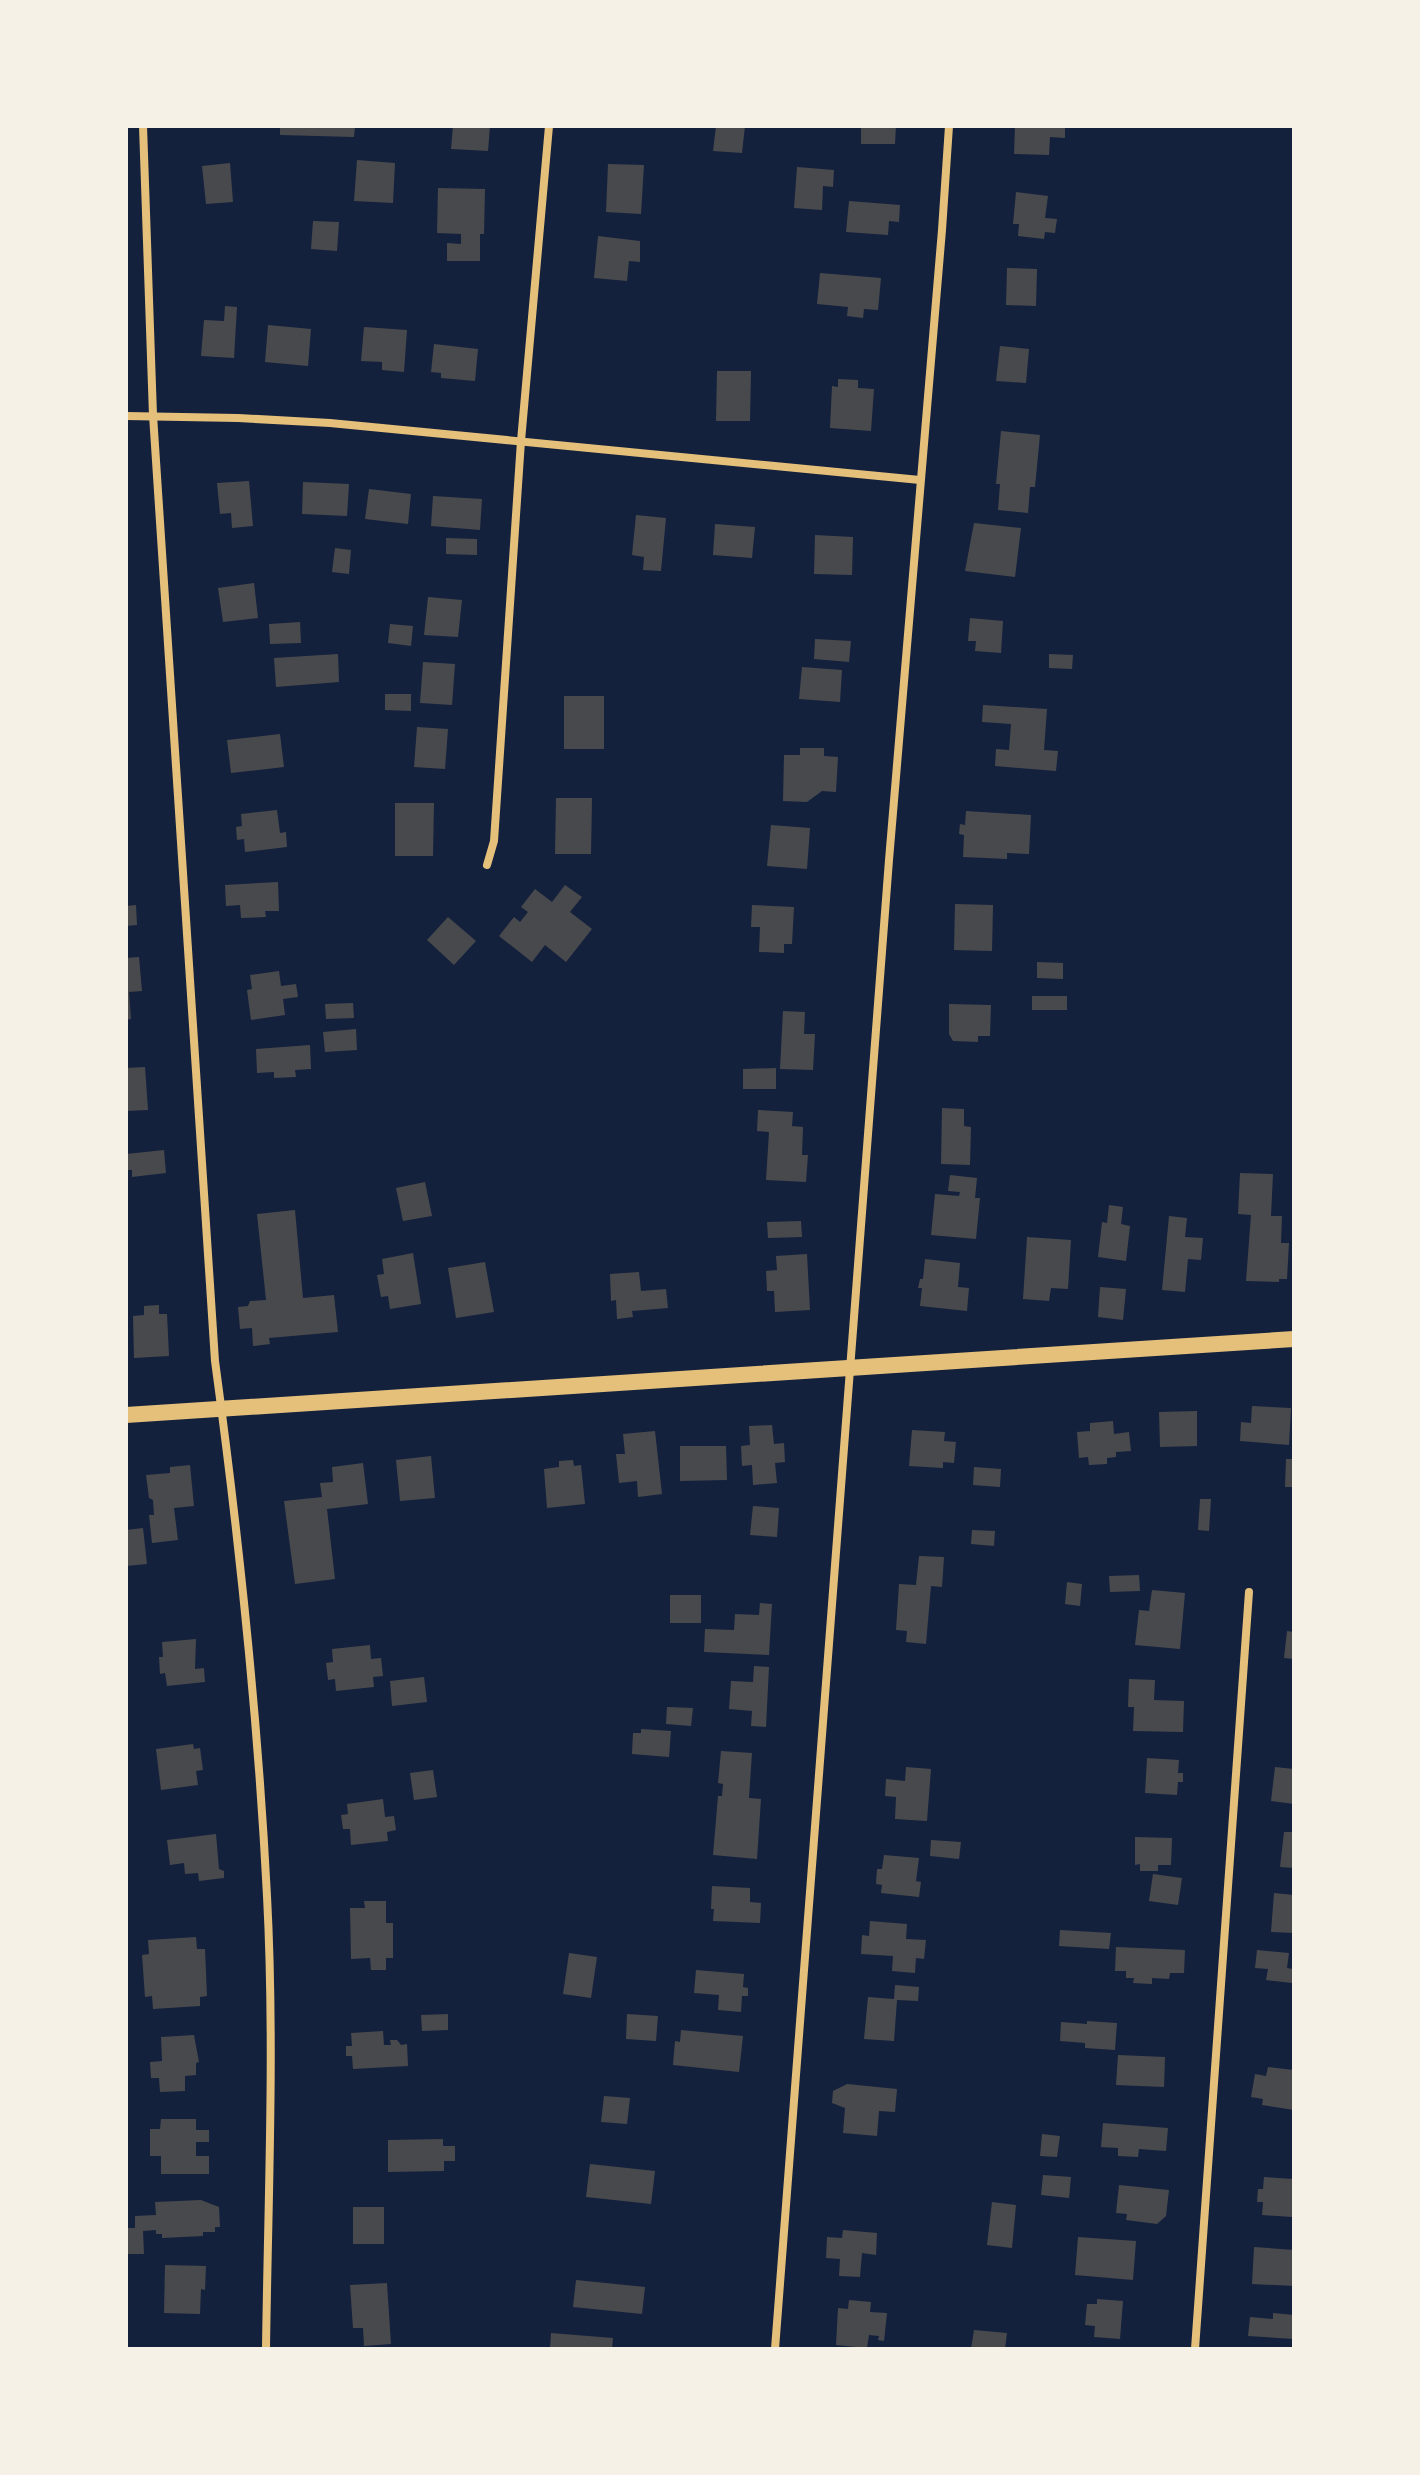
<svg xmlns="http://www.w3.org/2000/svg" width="1420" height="2475" font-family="Ubuntu,sans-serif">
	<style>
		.building { fill: #48494c }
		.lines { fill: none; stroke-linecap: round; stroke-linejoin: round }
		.minor { stroke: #e5c07b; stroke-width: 8 }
		.secondary { stroke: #e5c07b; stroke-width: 16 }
	</style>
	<rect width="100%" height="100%" fill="#14213d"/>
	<g class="building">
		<path d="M280 126H355L354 137 280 135Z"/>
		<path d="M453 126H490L488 151 451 149Z"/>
		<path d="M716 126H745L742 153 713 151Z"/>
		<path d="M861 126H896L895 144H861Z"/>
		<path d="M1015 126H1065V138L1050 137 1049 155 1014 154Z"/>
		<path d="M357 160 395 163 393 203 354 201Z"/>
		<path d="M230 163 233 202 206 204 202 166Z"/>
		<path d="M608 164 644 165 641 214 606 212Z"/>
		<path d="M797 167 834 170 833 187 823 186 822 210 794 208Z"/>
		<path d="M438 188 485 189 484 234H480V261H447V243L461 244V234L437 233Z"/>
		<path d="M1016 192 1048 196 1045 218 1057 219 1055 233 1045 232 1044 239 1018 236 1019 224H1013Z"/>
		<path d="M849 201 900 205 899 222 889 221 888 235 846 232Z"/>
		<path d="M313 221 339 222 337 251 311 249Z"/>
		<path d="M598 236 640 241V262L629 261 627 281 594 278Z"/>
		<path d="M1007 268 1037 269 1036 306 1006 305Z"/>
		<path d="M820 273 881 278 878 310 864 309 863 318 847 316 848 307 817 304Z"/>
		<path d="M225 306 237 307 234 358 201 356 204 320 224 321Z"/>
		<path d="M268 325 311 329 308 366 265 362Z"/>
		<path d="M364 327 407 330 404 372 382 370V362L361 361Z"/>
		<path d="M434 344 478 349 475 381 441 378V373L431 372Z"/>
		<path d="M1000 346 1029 349 1026 383 996 381Z"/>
		<path d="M717 371H751L750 421H716Z"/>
		<path d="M838 379 858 380V388L874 389 871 431 830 428 832 386 838 387Z"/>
		<path d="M1001 431 1040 435 1035 487H1030L1028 513 998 510 1000 484H996Z"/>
		<path d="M249 481 253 526 232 528 231 513 220 514 217 483Z"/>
		<path d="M303 482 349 484 347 516 302 514Z"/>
		<path d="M369 489 411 494 408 524 365 519Z"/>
		<path d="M433 496 482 499 480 530 431 526Z"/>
		<path d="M636 515 666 518 661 571 643 570 644 557 632 555Z"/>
		<path d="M974 523 1021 528 1015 577 965 571Z"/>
		<path d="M715 524 755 527 752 558 713 555Z"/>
		<path d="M815 535 853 537 852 575 814 574Z"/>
		<path d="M446 538 477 539V555L446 554Z"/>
		<path d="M335 548 351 550 349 574 332 572Z"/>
		<path d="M254 583 258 618 223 622 218 588Z"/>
		<path d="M428 597 462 600 458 637 424 635Z"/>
		<path d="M970 618 1003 621 1001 653 975 651 976 641H968Z"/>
		<path d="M300 622 301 643 270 644 269 624Z"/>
		<path d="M390 624 413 626 411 646 388 643Z"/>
		<path d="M815 639 851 641 849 662 814 659Z"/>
		<path d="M338 654 339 682 276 687 274 658Z"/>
		<path d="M1049 654 1073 655 1072 669 1049 668Z"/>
		<path d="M423 662 455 664 452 705 420 703Z"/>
		<path d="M802 667 842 670 840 702 799 699Z"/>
		<path d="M385 694H411V711L385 710Z"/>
		<rect x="564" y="696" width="40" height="53"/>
		<path d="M983 705 1047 709 1044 750 1058 751 1056 771 995 766 996 749 1009 750 1011 724 982 722Z"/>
		<path d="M417 727 448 729 445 769 414 767Z"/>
		<path d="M280 734 284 767 231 773 227 740Z"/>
		<path d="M800 748H824V756L838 757 836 792 822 791 807 802 783 801 784 755H800Z"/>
		<path d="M556 798H592L591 854H555Z"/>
		<path d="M395 803H434L433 856H395Z"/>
		<path d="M277 810 280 833 286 832 287 847 245 852 244 839 237 840 236 827 242 826 241 814Z"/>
		<path d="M966 811 1031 815 1029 854 1007 853V859L963 857 964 835 959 834 960 824 965 825Z"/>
		<path d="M771 825 810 828 807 869 767 866Z"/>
		<path d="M278 882 279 911H265L266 917 241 918 240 905 226 906 225 885Z"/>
		<path d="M565 885 582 897 570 912 592 929 566 962 545 945 532 962 499 936 514 917 520 922 528 912 521 907 535 889 552 902Z"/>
		<path d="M955 904 993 905 992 951 954 950Z"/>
		<path d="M136 905 137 925 126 926V906Z"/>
		<path d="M752 905 794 907 792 944H784V953L759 952 760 927H751Z"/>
		<path d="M448 917 476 941 454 965 427 940Z"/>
		<path d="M139 957 142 991 129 992 131 1019 126 1020V958Z"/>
		<path d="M1037 962 1063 963V979L1037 978Z"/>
		<path d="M279 971 281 986 296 984 298 997 283 999 285 1015 251 1020 247 990 252 989 250 975Z"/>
		<rect x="1032" y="996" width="35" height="14"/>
		<path d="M353 1003 354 1018 326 1019 325 1004Z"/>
		<path d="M949 1004 991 1005 990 1036H978V1042L953 1041 949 1034Z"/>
		<path d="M783 1011 805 1012 804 1034H815L813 1070 780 1069Z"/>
		<path d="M356 1029 357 1050 325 1052 323 1032Z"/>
		<path d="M310 1045 311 1069 295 1070 296 1077 274 1078V1072L257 1073 256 1049Z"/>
		<path d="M145 1067 148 1110 126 1111V1068Z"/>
		<path d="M776 1068V1089H743V1069Z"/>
		<path d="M942 1108 964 1109V1126L971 1127 970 1165 941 1164Z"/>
		<path d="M758 1110 793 1112 792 1126 803 1127 802 1155H808L806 1182 766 1180 769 1132 757 1131Z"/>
		<path d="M164 1150 166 1173 132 1177V1170H126V1154Z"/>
		<path d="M1240 1173 1273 1174 1271 1216H1282L1281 1243H1289L1287 1279H1279V1282L1246 1281 1251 1215 1238 1214Z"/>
		<path d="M950 1175 977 1178 975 1198H980L976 1239 931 1235 935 1194 959 1196 960 1192 948 1191Z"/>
		<path d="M425 1182 432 1216 403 1221 396 1188Z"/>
		<path d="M1109 1205 1123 1207 1121 1224 1130 1226 1126 1261 1098 1257 1102 1222 1107 1223Z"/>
		<path d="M295 1210 303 1298 334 1295 338 1332 269 1338 270 1344 253 1346 252 1328 240 1329 238 1307 248 1306 250 1301 266 1300 257 1214Z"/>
		<path d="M1169 1216 1187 1218 1185 1237 1203 1238 1201 1260 1188 1259 1185 1292 1162 1290Z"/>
		<path d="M801 1221 802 1237 768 1238 767 1222Z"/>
		<path d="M1027 1237 1071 1240 1068 1289 1051 1288 1049 1301 1023 1299Z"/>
		<path d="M413 1253 421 1304 390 1309 388 1296 381 1297 377 1275 384 1274 382 1259Z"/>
		<path d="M807 1254 810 1310 775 1312 774 1291H767L766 1271 777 1270 776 1256Z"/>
		<path d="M925 1259 960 1263 958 1287 969 1288 967 1311 920 1306 922 1288H918L920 1279H923Z"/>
		<path d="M485 1262 494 1312 456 1318 448 1268Z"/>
		<path d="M639 1272 641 1291 666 1289 668 1308 632 1311 633 1317 617 1319 616 1300 611 1301 610 1274Z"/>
		<path d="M1100 1287 1126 1289 1123 1320 1098 1317Z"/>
		<path d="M159 1305V1314H167L169 1356 134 1358 133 1316 144 1315V1306Z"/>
		<path d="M1252 1406 1291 1408 1289 1445 1240 1441 1241 1422 1251 1423Z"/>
		<path d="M1197 1411V1446L1160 1447 1159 1412Z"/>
		<path d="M1113 1421 1114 1434 1129 1432 1131 1451 1116 1452V1457L1107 1458V1464L1089 1465 1088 1457 1079 1458 1077 1432 1090 1431V1423Z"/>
		<path d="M772 1425 774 1444 784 1443 785 1462 775 1463 777 1483 753 1485 752 1465 742 1466 741 1446 750 1445 749 1426Z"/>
		<path d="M912 1430 945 1432 944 1441 956 1442 954 1463 943 1462V1468L909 1466Z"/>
		<path d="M655 1431 662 1494 638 1497 637 1481 619 1483 616 1454H625L623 1434Z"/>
		<path d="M680 1446H726L727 1480 680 1481Z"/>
		<path d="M431 1456 435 1498 400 1501 396 1460Z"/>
		<path d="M1286 1459H1294V1487H1285Z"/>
		<path d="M573 1460 574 1466 581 1465 585 1504 547 1508 544 1469 559 1467V1461Z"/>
		<path d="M363 1463 368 1504 327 1509 335 1579 295 1584 284 1501 322 1497 320 1483 333 1482 332 1467Z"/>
		<path d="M190 1465 194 1506 174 1508 178 1540 152 1543 149 1515H154L153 1500 149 1498 146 1475 170 1473V1467Z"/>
		<path d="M974 1467 1001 1469 1000 1487 973 1485Z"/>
		<path d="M1200 1499H1211L1209 1531 1198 1530Z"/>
		<path d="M753 1506 779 1508 777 1537 750 1535Z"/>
		<path d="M143 1528 147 1564 126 1566V1530Z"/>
		<path d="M972 1530 995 1531 994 1546 971 1544Z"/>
		<path d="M919 1556 944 1557 942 1587 931 1586 926 1644 906 1642 907 1631 896 1630 899 1584 916 1585Z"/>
		<path d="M1139 1575 1140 1591 1110 1592 1109 1576Z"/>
		<path d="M1067 1582 1082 1584 1080 1606 1065 1604Z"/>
		<path d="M1152 1590 1185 1593 1180 1649 1135 1645 1139 1610 1149 1611Z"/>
		<rect x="670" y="1595" width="31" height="28"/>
		<path d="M760 1603 772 1604 769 1655 704 1652 705 1629 734 1630 735 1614 759 1615Z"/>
		<path d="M1287 1631 1294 1632V1659L1284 1658Z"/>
		<path d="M196 1639 195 1669 204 1668 205 1682 167 1686 165 1673 160 1674 159 1657H163L162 1642Z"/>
		<path d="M370 1645 371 1659 381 1658 383 1676 373 1677 374 1687 336 1691 335 1679 328 1680 326 1663 333 1662 332 1649Z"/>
		<path d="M754 1666 769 1667 766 1727 751 1726 752 1711 729 1709 731 1681 753 1682Z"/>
		<path d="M424 1677 427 1702 392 1706 390 1681Z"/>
		<path d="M1129 1679 1155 1680 1154 1700 1184 1701 1183 1732 1133 1731 1134 1707H1128Z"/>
		<path d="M667 1707 693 1708 691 1726 666 1724Z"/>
		<path d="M641 1729 671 1731 669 1757 632 1754 633 1733H641Z"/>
		<path d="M193 1744 194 1749 200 1748 203 1770 196 1771 198 1785 161 1790 156 1749Z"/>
		<path d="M721 1751 752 1753 749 1798 761 1799 757 1859 713 1855 718 1796H722L723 1784 718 1783Z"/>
		<path d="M1147 1758 1179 1760 1178 1773H1183V1782H1178L1177 1795 1145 1793Z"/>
		<path d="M906 1767 931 1769 927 1821 895 1819 896 1797 885 1796 886 1779 905 1781Z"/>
		<path d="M1275 1767 1294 1769V1804L1271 1801Z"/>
		<path d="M433 1770 437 1797 414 1800 410 1773Z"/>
		<path d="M383 1799 385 1817 394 1816 396 1830 387 1832 388 1841 351 1845 350 1829H343L341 1815 348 1814 347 1804Z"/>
		<path d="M1284 1832H1294V1868L1280 1867Z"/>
		<path d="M216 1834 219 1869 224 1871V1878L199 1881 198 1873 185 1874 184 1863 170 1865 167 1840Z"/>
		<path d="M1135 1837 1172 1838 1171 1865H1158V1871H1140V1864L1135 1865Z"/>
		<path d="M931 1840 961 1842 959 1859 930 1856Z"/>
		<path d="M884 1855 919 1858 916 1881 921 1882 919 1897 881 1893 882 1885 876 1884 877 1869H882Z"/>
		<path d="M1153 1874 1182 1878 1178 1905 1149 1901Z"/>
		<path d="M712 1886 750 1888V1902L761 1903 760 1923 713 1921 714 1909H711Z"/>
		<path d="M1274 1893 1294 1895V1933L1271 1932Z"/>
		<path d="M364 1901H386V1923H393V1958H386V1970H371L370 1958 351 1959 350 1908H365Z"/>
		<path d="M870 1921 907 1924 906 1939 926 1940 924 1959 916 1958 915 1973 892 1971 893 1956 861 1954 862 1935 869 1936Z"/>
		<path d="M1060 1930 1111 1933 1109 1949 1059 1946Z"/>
		<path d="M196 1937 197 1949H205L207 1996 200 1997V2006L153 2009 152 1996 145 1997 142 1955 149 1954 148 1940Z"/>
		<path d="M1116 1947 1185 1950 1184 1973H1170L1169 1979 1152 1978V1984L1133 1983 1134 1978H1126V1971H1115Z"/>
		<path d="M1257 1950 1289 1953 1287 1968 1293 1969 1292 1983 1266 1980 1268 1969 1255 1968Z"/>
		<path d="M569 1953 597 1957 591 1998 563 1994Z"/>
		<path d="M696 1970 744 1974 743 1987 748 1988V1996H742L741 2012 718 2010 719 1995 694 1993Z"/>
		<path d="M895 1985 919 1987 918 2001 897 2000 894 2041 864 2039 868 1997 894 1999Z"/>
		<path d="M448 2014V2030L422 2031 421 2015Z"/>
		<path d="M627 2014 658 2016 656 2041 626 2039Z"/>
		<path d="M1087 2021 1117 2023 1115 2050 1085 2048V2043L1060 2041 1061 2022 1087 2024Z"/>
		<path d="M681 2030 743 2036 739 2072 673 2065 675 2041 680 2042Z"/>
		<path d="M383 2031 384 2045H391L390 2040H397L401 2045 407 2044 408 2066 353 2069 352 2056H346V2046H352L351 2033Z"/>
		<path d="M194 2035 199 2062 196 2063V2075L185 2076V2091L160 2092 159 2078H151L150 2062 162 2061 161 2037Z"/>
		<path d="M1118 2055 1165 2057 1164 2087 1116 2085Z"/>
		<path d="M1268 2067 1294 2070V2110L1262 2105 1263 2099 1251 2097 1255 2074 1266 2076Z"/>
		<path d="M847 2084 897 2089 895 2112 879 2111 877 2136 843 2133 845 2108 832 2103 833 2091Z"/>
		<path d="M604 2096 630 2098 627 2124 601 2122Z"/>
		<path d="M161 2119H196V2130H209V2142H196V2156H209V2174H161V2156H150V2129H160Z"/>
		<path d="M1103 2123 1168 2128 1166 2151 1139 2149 1138 2157 1118 2156V2148L1101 2147Z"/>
		<path d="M1042 2134 1060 2136 1057 2157 1040 2156Z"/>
		<path d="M443 2139V2146H455V2161H444V2171L388 2172V2140Z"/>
		<path d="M590 2164 655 2171 651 2204 586 2197Z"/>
		<path d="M1043 2175 1071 2177 1069 2198 1041 2195Z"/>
		<path d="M1264 2177 1294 2179 1292 2217 1262 2215 1263 2202H1257L1258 2189H1263Z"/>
		<path d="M1119 2185 1169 2190 1166 2216 1157 2224 1126 2220 1127 2214 1116 2213Z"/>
		<path d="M201 2200 219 2207 220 2227H215V2232H203V2236L162 2238V2234H156V2230L143 2231 144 2254H126V2228H135V2216L156 2215 155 2202Z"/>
		<path d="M992 2202 1016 2205 1012 2248 987 2245Z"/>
		<rect x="353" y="2207" width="31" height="37"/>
		<path d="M843 2230 877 2233 876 2255 862 2253 860 2277 839 2276 840 2259 826 2258 827 2237 842 2238Z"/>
		<path d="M1078 2237 1136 2241 1133 2280 1075 2275Z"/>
		<path d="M1254 2247 1294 2250V2286L1252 2284Z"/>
		<path d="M165 2265 206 2266 205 2290 201 2289 200 2314 164 2313Z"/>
		<path d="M576 2280 645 2287 642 2314 573 2307Z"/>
		<path d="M387 2283 391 2344 364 2346 363 2328H353L350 2285Z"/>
		<path d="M1097 2299 1123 2301 1120 2339 1094 2337 1095 2326 1085 2325 1087 2304H1097Z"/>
		<path d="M849 2300 871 2302 870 2312 887 2313 884 2341 878 2340 879 2336 869 2335 867 2348 836 2345 838 2308 848 2309Z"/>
		<path d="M1273 2313 1294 2315V2339L1248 2336 1250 2317 1273 2319Z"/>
		<path d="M974 2330 1007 2333 1005 2349H971Z"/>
		<path d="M551 2333 613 2338 612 2349H550Z"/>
	</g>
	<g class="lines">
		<g class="minor">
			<path d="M143 126 153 415 215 1361C239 1538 258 1718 267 1896 275 2047 268 2198 266 2349"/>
			<path d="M126 416 238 418 330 423 920 480"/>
			<path d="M487 865 494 841 521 441 549 126"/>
			<path d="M775 2349 889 860 942 230 949 126"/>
			<path d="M1195 2349 1249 1592"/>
		</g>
		<path class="secondary" d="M126 1415 1294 1339"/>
	</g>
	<rect width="1420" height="2475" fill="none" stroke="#f6f1e7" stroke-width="256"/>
</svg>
